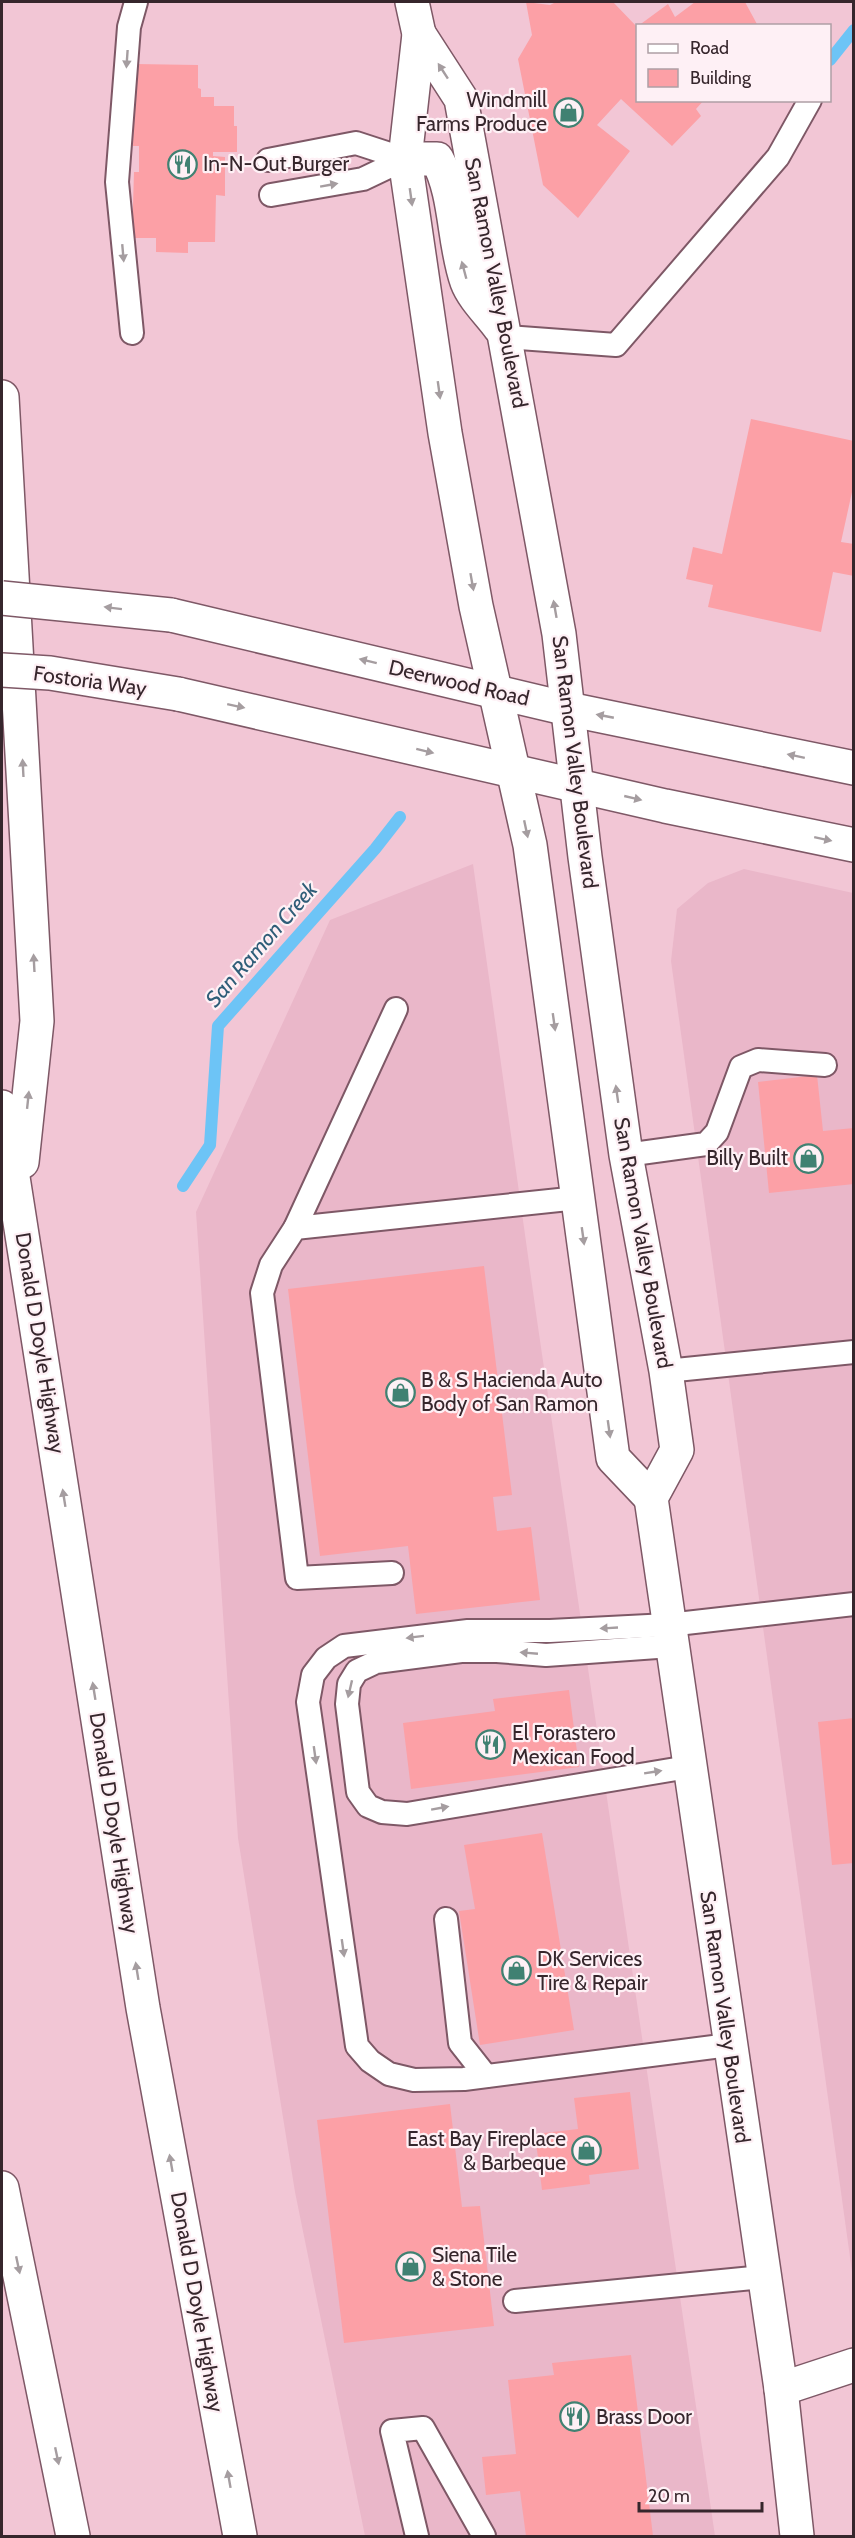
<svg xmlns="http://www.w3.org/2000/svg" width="855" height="2538" font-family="Cabin,sans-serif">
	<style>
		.built { fill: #eab7c9 }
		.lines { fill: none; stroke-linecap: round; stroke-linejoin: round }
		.stream { stroke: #6dc4f6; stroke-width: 12 }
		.building { fill: #fca0a6 }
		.lane-casing { stroke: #7e5866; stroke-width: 26 }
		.secondary-casing { stroke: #7e5866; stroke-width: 36 }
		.highway-casing { stroke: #7e5866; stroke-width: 36 }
		.lane { stroke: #fff; stroke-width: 22 }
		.secondary { stroke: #fff; stroke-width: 33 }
		.highway { stroke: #fff; stroke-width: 33 }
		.secondary-bridge-casing { stroke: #7e5866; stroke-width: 36; stroke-linecap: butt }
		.secondary-bridge { stroke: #fff; stroke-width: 33 }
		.oneway { fill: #a59da0 }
		.labels { text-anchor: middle; stroke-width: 4.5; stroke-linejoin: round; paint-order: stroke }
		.poi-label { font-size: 21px; fill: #36262c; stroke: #fef0f5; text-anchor: start }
		.street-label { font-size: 21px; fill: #36262c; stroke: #fef0f5 }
		.water-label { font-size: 22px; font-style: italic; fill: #2f5d78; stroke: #fef0f5 }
	</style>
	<rect width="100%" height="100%" fill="#f2c6d5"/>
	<g class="built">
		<path d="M473 864 537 1320 715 2536H365L295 2192 238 1838 196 1212 330 920Z"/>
		<path d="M744 869 853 893V2279L671 961 677 909 708 883Z"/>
	</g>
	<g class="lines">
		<g class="stream">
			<path d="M830 60 854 30"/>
			<path d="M183 1186 210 1145 218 1026 375 849 400 817"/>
		</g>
	</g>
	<g class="building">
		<path d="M526 2 550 5 556 2H613L638 28V100H704L696 109 701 116 672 146 621 99 597 125 630 151 578 218 543 185 518 59 532 35Z"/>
		<path d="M695 2H745L758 26H638L668 4 675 17Z"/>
		<path d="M135 64 198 65V88L201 89V97H214V106H234V126H237V152H213V156L225 157V196L216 195 215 242H188V253L156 252V238H132L134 172H139V146H133Z"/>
		<path d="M751 419 854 441V483L841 542 854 544V576L833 572 821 632 708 607 713 585 686 579 693 547 722 554Z"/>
		<path d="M817 1075 823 1131 854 1128V1184L769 1193 758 1082Z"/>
		<path d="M484 1266 512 1495 493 1497 497 1531 531 1527 540 1600 416 1614 408 1546 320 1556 288 1289Z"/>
		<path d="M569 1690 579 1767 411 1789 403 1723 495 1711 493 1699Z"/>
		<path d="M854 1718V1863L832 1865 818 1722Z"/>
		<path d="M542 1833 574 2030 480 2045 459 1911 475 1909 464 1845Z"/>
		<path d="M630 2092 639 2169 589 2175 590 2184 542 2190 535 2134 578 2129 574 2098Z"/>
		<path d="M450 2104 462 2207 480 2206 494 2326 344 2343 317 2120Z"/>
		<path d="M631 2355 653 2536H526L520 2491 486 2495 482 2457 516 2454 508 2380 554 2375 552 2363Z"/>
	</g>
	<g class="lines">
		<defs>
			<g id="lane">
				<path d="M268 160 356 143 405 159"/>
				<path d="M271 195 363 179 405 159"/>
				<path d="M132 333 117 182 129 27 136 2"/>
				<path d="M506 337 616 345 778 157 810 100"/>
				<path d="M626 1155 706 1144 717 1132 741 1067 758 1060 825 1065"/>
				<path d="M295 1228 396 1009"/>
				<path d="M666 1371 854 1352"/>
				<path d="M392 1573 297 1578 262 1293 271 1265 295 1228 578 1198"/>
				<path d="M671 1646 546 1655 497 1651H461L376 1662 357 1671 349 1684 347 1704 358 1792 368 1806 382 1812 407 1814 688 1767"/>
				<path d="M446 1919 460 2043 486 2076"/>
				<path d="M729 2045 464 2079 414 2080 389 2074 370 2061 357 2046 308 1702 313 1675 326 1658 344 1646 468 1631H550L668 1625 854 1604"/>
				<path d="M515 2301 763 2277"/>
				<path d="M417 2536 392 2431 423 2428 484 2536"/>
			</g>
			<g id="secondary">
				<path d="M412 2 419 34 405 159 445 433 476 606 530 845 613 1458 651 1498"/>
				<path d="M419 34 461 99 559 634 585 857 626 1155 666 1371 677 1450 651 1498 781 2389 797 2536"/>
				<path d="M405 159H437C457 195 453 243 467 282 473 298 490 314 500 328"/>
				<path d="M171 615 568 709 854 768"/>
				<path d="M178 694 665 806 854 845"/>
				<path d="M781 2389 854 2365"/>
			</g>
			<g id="highway">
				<path d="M2 397 37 1021 22 1162"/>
				<path d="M2 1107 143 2008 240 2536"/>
				<path d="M2 2188 73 2536"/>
			</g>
		</defs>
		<use href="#lane" class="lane-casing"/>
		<use href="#secondary" class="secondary-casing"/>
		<use href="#highway" class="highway-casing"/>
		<use href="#lane" class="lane"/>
		<use href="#secondary" class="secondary"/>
		<use href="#highway" class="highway"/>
		<defs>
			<g id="secondary-bridge">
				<path d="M2 598 171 615"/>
				<path d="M2 670 50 673 178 694"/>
			</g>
		</defs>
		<use href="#secondary-bridge" class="secondary-bridge-casing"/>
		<use href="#secondary-bridge" class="secondary-bridge"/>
	</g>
	<defs><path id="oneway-solid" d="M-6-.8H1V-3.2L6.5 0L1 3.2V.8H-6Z" transform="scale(1.5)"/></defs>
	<g class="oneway">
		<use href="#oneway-solid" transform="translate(127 59) rotate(94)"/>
		<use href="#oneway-solid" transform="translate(443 71) rotate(-123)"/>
		<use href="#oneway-solid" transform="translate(329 185) rotate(-10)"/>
		<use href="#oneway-solid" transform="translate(411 197) rotate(82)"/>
		<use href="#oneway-solid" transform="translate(123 253) rotate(85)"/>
		<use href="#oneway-solid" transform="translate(464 270) rotate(-105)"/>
		<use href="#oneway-solid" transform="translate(439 390) rotate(82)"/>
		<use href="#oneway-solid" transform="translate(472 582) rotate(80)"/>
		<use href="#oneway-solid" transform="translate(113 608) rotate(-173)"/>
		<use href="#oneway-solid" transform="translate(555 609) rotate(-100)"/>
		<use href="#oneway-solid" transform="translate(368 661) rotate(-166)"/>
		<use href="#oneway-solid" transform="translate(236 706) rotate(12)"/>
		<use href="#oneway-solid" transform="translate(605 716) rotate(-169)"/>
		<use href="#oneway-solid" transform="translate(425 751) rotate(14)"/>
		<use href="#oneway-solid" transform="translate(796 756) rotate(-168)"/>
		<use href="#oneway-solid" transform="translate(23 768) rotate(-93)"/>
		<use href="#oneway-solid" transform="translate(633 798) rotate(13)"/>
		<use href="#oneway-solid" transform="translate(526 829) rotate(78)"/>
		<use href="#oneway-solid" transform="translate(823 839) rotate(12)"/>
		<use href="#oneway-solid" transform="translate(34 963) rotate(-93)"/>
		<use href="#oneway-solid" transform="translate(554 1022) rotate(82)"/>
		<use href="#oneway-solid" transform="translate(617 1094) rotate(-98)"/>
		<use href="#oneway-solid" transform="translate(28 1100) rotate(-84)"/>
		<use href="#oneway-solid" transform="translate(583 1236) rotate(82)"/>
		<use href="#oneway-solid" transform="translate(609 1429) rotate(82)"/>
		<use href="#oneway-solid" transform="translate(64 1498) rotate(-99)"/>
		<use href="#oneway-solid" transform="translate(609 1628) rotate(177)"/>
		<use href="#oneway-solid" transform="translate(415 1637) rotate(173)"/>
		<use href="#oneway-solid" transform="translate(529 1653) rotate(-175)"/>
		<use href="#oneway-solid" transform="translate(350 1689) rotate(103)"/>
		<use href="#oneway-solid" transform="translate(94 1691) rotate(-99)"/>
		<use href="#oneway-solid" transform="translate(315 1755) rotate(82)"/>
		<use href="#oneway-solid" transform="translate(653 1772) rotate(-9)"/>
		<use href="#oneway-solid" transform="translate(440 1808) rotate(-10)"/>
		<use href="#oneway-solid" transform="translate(343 1948) rotate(82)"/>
		<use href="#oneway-solid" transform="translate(137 1971) rotate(-99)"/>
		<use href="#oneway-solid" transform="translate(171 2163) rotate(-100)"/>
		<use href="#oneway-solid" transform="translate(18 2265) rotate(78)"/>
		<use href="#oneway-solid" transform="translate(57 2456) rotate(78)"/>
		<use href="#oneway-solid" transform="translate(229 2479) rotate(-100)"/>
	</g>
	<defs>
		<symbol id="shop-ring" viewBox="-11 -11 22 22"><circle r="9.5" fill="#fef0f5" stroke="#408172" stroke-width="1.5"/><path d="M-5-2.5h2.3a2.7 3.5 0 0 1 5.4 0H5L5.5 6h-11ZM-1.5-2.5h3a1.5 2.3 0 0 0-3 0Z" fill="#408172"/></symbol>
		<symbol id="restaurant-ring" viewBox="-11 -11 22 22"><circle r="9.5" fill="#fef0f5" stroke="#408172" stroke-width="1.5"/><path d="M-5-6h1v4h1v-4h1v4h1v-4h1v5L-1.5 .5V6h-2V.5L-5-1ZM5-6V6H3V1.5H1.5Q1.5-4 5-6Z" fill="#408172"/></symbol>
	</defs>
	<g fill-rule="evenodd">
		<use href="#shop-ring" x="552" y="96" width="33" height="33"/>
		<use href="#restaurant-ring" x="166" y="148" width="33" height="33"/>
		<use href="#shop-ring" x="792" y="1142" width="33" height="33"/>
		<use href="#shop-ring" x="384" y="1376" width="33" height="33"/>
		<use href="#restaurant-ring" x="474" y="1728" width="33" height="33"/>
		<use href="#shop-ring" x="500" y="1954" width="33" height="33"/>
		<use href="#shop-ring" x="570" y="2134" width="33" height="33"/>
		<use href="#shop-ring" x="394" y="2250" width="33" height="33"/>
		<use href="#restaurant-ring" x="558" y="2400" width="33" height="33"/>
	</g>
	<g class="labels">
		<g class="poi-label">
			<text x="547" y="107" text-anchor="end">Windmill<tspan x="547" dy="24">Farms Produce</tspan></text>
			<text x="203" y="171">In-N-Out Burger</text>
			<text x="788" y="1165" text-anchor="end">Billy Built</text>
			<text x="421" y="1387">B &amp; S Hacienda Auto<tspan x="421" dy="24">Body of San Ramon</tspan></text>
			<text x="512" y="1740">El Forastero<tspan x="512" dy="24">Mexican Food</tspan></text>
			<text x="537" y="1966">DK Services<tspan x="537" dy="24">Tire &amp; Repair</tspan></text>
			<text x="566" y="2146" text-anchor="end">East Bay Fireplace<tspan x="566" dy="24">&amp; Barbeque</tspan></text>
			<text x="432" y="2262">Siena Tile<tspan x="432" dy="24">&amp; Stone</tspan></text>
			<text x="596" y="2424">Brass Door</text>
		</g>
		<g class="street-label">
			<text transform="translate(496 283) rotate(79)" y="7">San Ramon Valley Boulevard</text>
			<text transform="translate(90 681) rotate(8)" y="7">Fostoria Way</text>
			<text transform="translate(459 683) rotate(13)" y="7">Deerwood Road</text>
			<text transform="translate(575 762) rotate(83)" y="7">San Ramon Valley Boulevard</text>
			<text transform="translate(643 1243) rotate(80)" y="7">San Ramon Valley Boulevard</text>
			<text transform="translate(40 1343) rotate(81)" y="7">Donald D Doyle Highway</text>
			<text transform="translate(114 1823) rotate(81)" y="7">Donald D Doyle Highway</text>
			<text transform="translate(725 2017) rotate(82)" y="7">San Ramon Valley Boulevard</text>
			<text transform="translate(197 2302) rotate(80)" y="7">Donald D Doyle Highway</text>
		</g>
		<g class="water-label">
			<text transform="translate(261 944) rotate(-49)" y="8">San Ramon Creek</text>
		</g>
	</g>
	<rect width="855" height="2538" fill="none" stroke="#36262c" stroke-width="6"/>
	<rect x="636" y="24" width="195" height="78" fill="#fef0f5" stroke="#ae9fa5" stroke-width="1.5"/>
	<rect x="648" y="44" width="30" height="9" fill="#ffffff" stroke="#ae9fa5" stroke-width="1.5"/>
	<text x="690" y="54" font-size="18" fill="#36262c">Road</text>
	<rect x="648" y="69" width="30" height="18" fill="#fca0a6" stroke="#ae9fa5" stroke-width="1.5"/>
	<text x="690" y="84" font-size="18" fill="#36262c">Building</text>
	<path d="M639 2502v9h123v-9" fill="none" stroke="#36262c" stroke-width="3"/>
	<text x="648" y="2502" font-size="18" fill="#36262c" stroke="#fef0f5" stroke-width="4.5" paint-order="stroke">20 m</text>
</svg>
